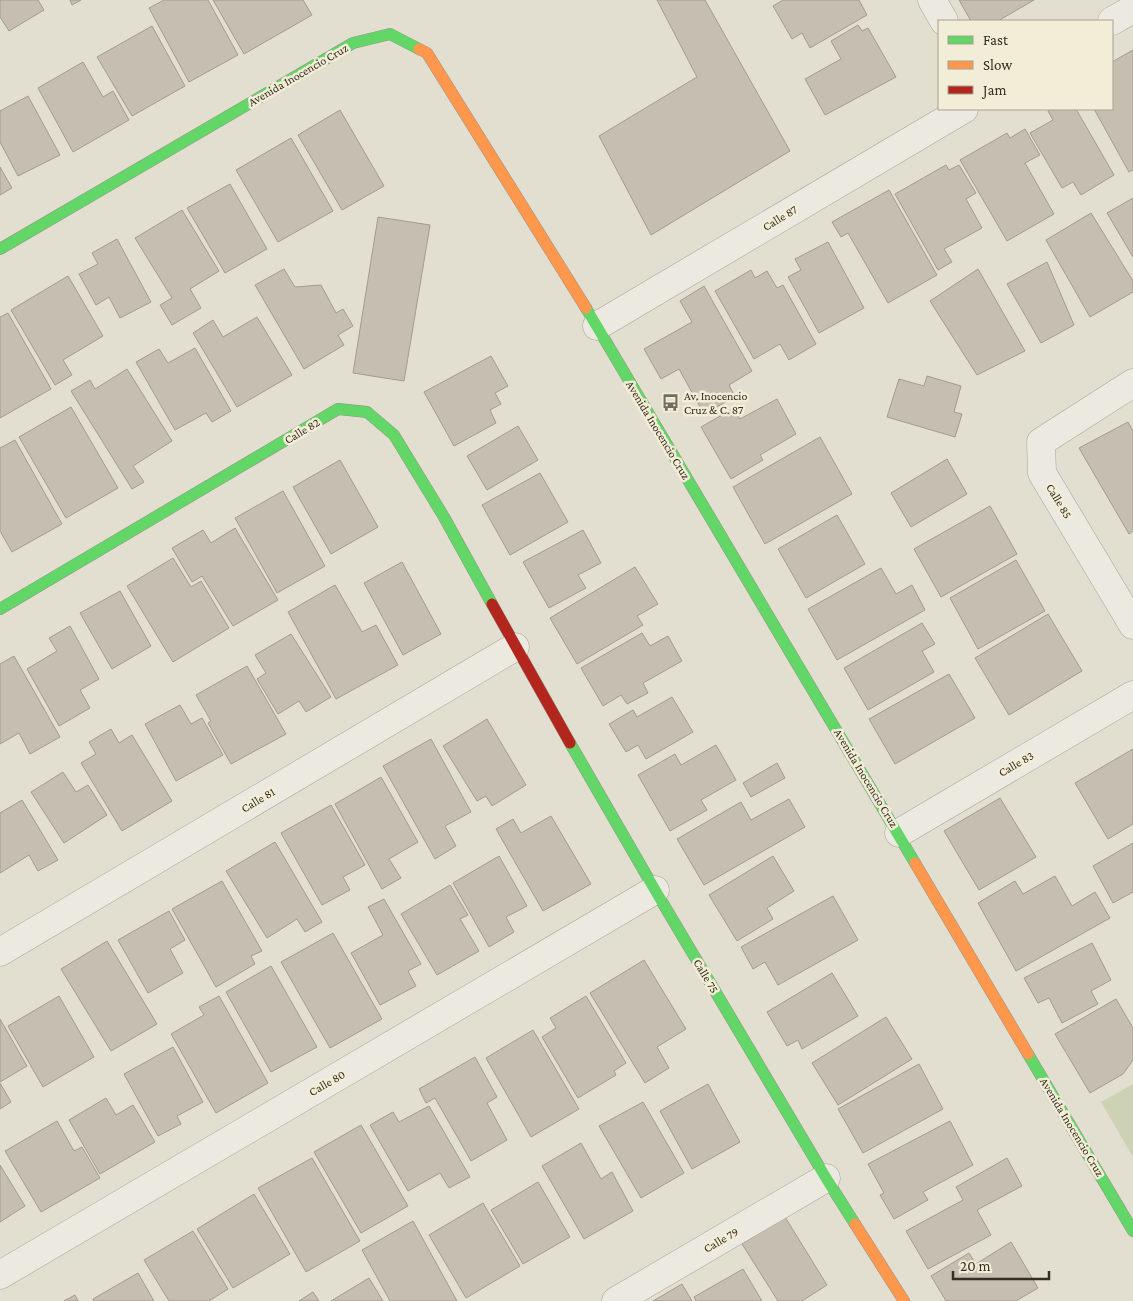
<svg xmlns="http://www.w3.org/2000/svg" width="1133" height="1301" font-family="'Crimson Pro',serif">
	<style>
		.green { fill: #ced2b4 }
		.building { fill: #c6bfb1; stroke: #a29b8f }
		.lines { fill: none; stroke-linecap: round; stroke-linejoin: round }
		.street-casing { stroke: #a8a498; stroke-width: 29 }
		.fast-casing { stroke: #979388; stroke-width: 12 }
		.slow-casing { stroke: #979388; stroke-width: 12 }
		.jam-casing { stroke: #979388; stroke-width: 12 }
		.street { stroke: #ebe9e0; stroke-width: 28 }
		.fast { stroke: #63d668; stroke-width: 11 }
		.slow { stroke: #ff974d; stroke-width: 11 }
		.jam { stroke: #b3261e; stroke-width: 11 }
		.labels { text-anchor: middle; stroke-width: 5; stroke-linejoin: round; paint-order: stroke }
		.street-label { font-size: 12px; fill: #362e21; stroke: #f2edd7 }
		.poi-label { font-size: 12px; fill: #362e21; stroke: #f2edd7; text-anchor: start }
	</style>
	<rect width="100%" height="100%" fill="#e2dfd0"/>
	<path class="green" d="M1133 1084V1157L1101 1102Z"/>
	<g class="building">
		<path d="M0 0H38L44 10 9 31 0 17Z"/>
		<path d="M70 0H81L72 5Z"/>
		<path d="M164 0H208L238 55 189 82 149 8Z"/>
		<path d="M213 0H303L312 15 244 54Z"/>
		<path d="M657 0H705L790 151 651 235 599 136 697 77Z"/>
		<path d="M783 0H859L867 15 810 48 802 33 792 39 773 6Z"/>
		<path d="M959 0H1034L998 21H971Z"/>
		<path d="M858 25 862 31 868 28 896 77 825 115 805 79 841 59 831 41Z"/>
		<path d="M152 26 185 86 132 116 97 57Z"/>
		<path d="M1133 50V170L1129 172 1094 109H1112V62Z"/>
		<path d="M83 62 103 97 113 91 129 120 73 152 38 88Z"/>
		<path d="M28 96 60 155 18 176 0 142V111Z"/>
		<path d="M1052 109H1076L1114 175 1081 195 1073 182 1062 188 1030 133 1053 120 1048 111Z"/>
		<path d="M340 110 384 186 342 210 298 135Z"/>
		<path d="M1025 129 1040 155 1025 163 1054 214 1007 241 960 160 1007 133 1010 138Z"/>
		<path d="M291 138 333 211 278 242 236 170Z"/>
		<path d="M946 165 949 170 959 165 976 193 966 199 982 228 944 249 952 262 938 270 895 194Z"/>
		<path d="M0 167 12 188 0 195Z"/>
		<path d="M230 184 267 249 225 273 187 208Z"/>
		<path d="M889 190 937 275 888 303 848 233 841 237 832 222Z"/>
		<path d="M1133 198V257L1107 213Z"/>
		<path d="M182 210 219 271 190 289 201 308 172 325 160 305 172 298 135 238Z"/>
		<path d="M1091 213 1133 281V292L1090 317 1046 240Z"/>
		<path d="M378 217 430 225 404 381 353 373Z"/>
		<path d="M117 239 151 302 120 318 109 297 96 305 79 274 98 264 92 253Z"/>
		<path d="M828 242 864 308 819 333 788 277 801 270 795 259Z"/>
		<path d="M1047 262 1074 325 1041 343 1007 284Z"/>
		<path d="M284 269 295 287 321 285 336 313 343 309 353 326 338 335 344 345 304 369 255 285Z"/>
		<path d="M978 269 1025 351 977 375 930 301Z"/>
		<path d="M751 270 755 278 767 271 777 288 783 285 816 344 789 360 780 344 754 359 715 291Z"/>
		<path d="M68 276 103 336 63 360 72 375 55 385 11 310Z"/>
		<path d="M704 286 752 371 729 385 735 397 704 414 679 369 661 379 644 349 692 322 680 301Z"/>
		<path d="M8 313 51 389 0 418V317Z"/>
		<path d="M257 317 292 375 237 407 193 333 213 320 223 337Z"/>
		<path d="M195 348 231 411 212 422 206 413 175 430 136 362 159 349 168 363Z"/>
		<path d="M491 356 508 386 495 393 501 404 490 410 496 423 454 446 424 392Z"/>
		<path d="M127 369 172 441 133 466 144 482 132 489 71 391 90 380 95 389Z"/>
		<path d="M927 376 961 386 954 412 962 414 955 437 887 417 899 379 924 386Z"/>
		<path d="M777 399 796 434 760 455 763 460 731 479 701 427 734 408 740 419Z"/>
		<path d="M71 407 118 488 66 518 19 437Z"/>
		<path d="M1128 422 1133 431V531L1129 534 1079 448Z"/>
		<path d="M518 426 538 460 487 490 467 456Z"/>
		<path d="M820 437 852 494 765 544 733 487Z"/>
		<path d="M15 440 62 524 12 552 0 531V448Z"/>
		<path d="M947 459 967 494 911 527 891 493Z"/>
		<path d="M340 460 378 527 331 554 293 487Z"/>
		<path d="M540 473 568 522 510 555 482 505Z"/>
		<path d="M283 491 325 566 277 593 235 518Z"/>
		<path d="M990 506 1017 554 941 597 914 549Z"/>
		<path d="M837 515 865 564 806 598 778 549Z"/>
		<path d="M235 528 278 600 233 626 202 576 192 582 172 548 203 530 211 543Z"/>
		<path d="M583 530 601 563 578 575 586 588 549 608 523 562Z"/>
		<path d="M173 558 191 587 201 581 229 628 173 662 127 586Z"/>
		<path d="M1016 560 1045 611 978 649 950 598Z"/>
		<path d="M402 562 441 634 403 655 364 583Z"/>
		<path d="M635 567 658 604 637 616 643 625 577 664 550 618Z"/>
		<path d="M881 568 896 594 912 585 925 610 837 660 808 609Z"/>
		<path d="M335 585 362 632 376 625 398 665 336 699 288 612Z"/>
		<path d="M120 591 151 646 112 669 80 613Z"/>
		<path d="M1048 614 1082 671 1009 715 975 658Z"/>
		<path d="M922 623 935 644 922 651 934 672 868 710 844 668Z"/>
		<path d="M70 626 99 679 80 690 90 708 59 726 27 669 57 651 49 638Z"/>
		<path d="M642 633 650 646 668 636 682 661 643 683 648 693 627 704 621 695 603 706 581 668Z"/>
		<path d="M291 634 331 697 306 712 299 701 278 714 257 679 266 673 255 655Z"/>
		<path d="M14 656 60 737 30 754 19 733 0 744V664Z"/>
		<path d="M247 666 286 734 231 764 208 723 211 721 196 695Z"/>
		<path d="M949 674 975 718 895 764 869 719Z"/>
		<path d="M672 697 693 732 646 759 638 745 626 752 609 724 633 710 637 717Z"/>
		<path d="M180 705 191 724 202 718 223 755 176 781 145 724Z"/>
		<path d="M487 719 526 785 492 806 486 796 477 801 443 746Z"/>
		<path d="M111 729 119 743 132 735 172 801 122 831 81 763 96 754 89 742Z"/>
		<path d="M431 739 471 812 445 826 456 846 435 859 383 766Z"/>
		<path d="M716 745 736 780 701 800 707 810 670 831 638 775 675 754 681 765Z"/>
		<path d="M1133 749V824L1108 839 1075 783Z"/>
		<path d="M777 763 785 778 751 797 743 783Z"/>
		<path d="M63 772 76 792 88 785 107 815 64 843 31 792Z"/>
		<path d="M381 777 418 842 389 859 401 878 382 889 335 804Z"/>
		<path d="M1000 798 1036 857 979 890 944 831Z"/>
		<path d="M789 799 805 827 704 885 677 839 741 802 751 820Z"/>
		<path d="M22 800 58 860 38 871 29 855 0 873V813Z"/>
		<path d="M331 805 365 865 343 877 350 890 322 905 281 833Z"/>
		<path d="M551 816 591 884 543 911 496 829 513 819 521 833Z"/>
		<path d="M275 842 322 922 305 932 297 919 267 938 226 871Z"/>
		<path d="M1133 843V892L1113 903 1093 866Z"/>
		<path d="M499 856 527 906 506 917 514 932 489 947 453 883Z"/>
		<path d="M773 856 794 891 767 908 773 919 737 941 709 895Z"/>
		<path d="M1055 876 1072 906 1095 892 1110 918 1016 971 978 903 1015 881 1023 894Z"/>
		<path d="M222 881 262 951 251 956 255 964 216 987 172 909Z"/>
		<path d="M450 885 468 915 460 919 479 951 437 975 401 914Z"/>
		<path d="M833 896 858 940 778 985 765 962 753 969 741 947Z"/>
		<path d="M384 899 421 964 408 971 416 986 380 1005 351 953 383 935 368 907Z"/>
		<path d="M169 911 185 940 170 949 183 973 148 993 118 940Z"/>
		<path d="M333 933 382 1019 330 1048 281 962Z"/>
		<path d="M107 941 157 1024 111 1051 61 969Z"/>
		<path d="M1092 943 1111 980 1091 991 1098 1004 1062 1023 1049 998 1038 1003 1024 978Z"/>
		<path d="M644 960 686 1029 657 1047 669 1068 645 1083 590 993Z"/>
		<path d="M271 966 317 1047 271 1072 226 992Z"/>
		<path d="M832 973 858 1016 802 1049 798 1040 787 1046 767 1012Z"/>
		<path d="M59 996 94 1057 43 1087 8 1026Z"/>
		<path d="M219 996 268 1083 216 1113 171 1034 204 1015 199 1007Z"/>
		<path d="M586 996 626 1063 614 1071 616 1075 578 1098 542 1037 556 1028 550 1018Z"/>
		<path d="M1116 999 1133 1028V1060L1123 1074 1090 1093 1055 1034Z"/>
		<path d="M886 1017 912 1059 838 1105 812 1063Z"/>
		<path d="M0 1019 27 1066 0 1082Z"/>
		<path d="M533 1030 579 1109 531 1137 486 1058Z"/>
		<path d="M173 1047 203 1102 177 1116 181 1124 158 1136 124 1074Z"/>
		<path d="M475 1057 497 1097 487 1103 507 1140 471 1161 435 1098 426 1103 419 1089Z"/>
		<path d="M919 1064 943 1109 863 1153 838 1109Z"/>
		<path d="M0 1083 11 1102 0 1109Z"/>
		<path d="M708 1084 740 1142 692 1169 660 1111Z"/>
		<path d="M106 1098 116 1115 133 1105 155 1142 100 1174 69 1120Z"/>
		<path d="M643 1102 684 1173 641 1198 599 1126Z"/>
		<path d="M429 1106 470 1177 449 1188 440 1173 408 1191 370 1125 393 1112 399 1122Z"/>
		<path d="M57 1121 74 1151 82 1147 100 1178 41 1212 5 1151Z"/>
		<path d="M950 1121 973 1165 923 1192 928 1200 894 1219 880 1195 884 1193 868 1164Z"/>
		<path d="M361 1125 408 1206 361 1233 314 1152Z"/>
		<path d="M581 1143 601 1179 612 1172 633 1211 584 1239 542 1166Z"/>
		<path d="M312 1158 360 1241 306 1272 258 1188Z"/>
		<path d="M1007 1158 1022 1186 977 1210 991 1235 928 1269 906 1231 963 1200 956 1187Z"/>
		<path d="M0 1165 25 1206 0 1222Z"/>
		<path d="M538 1182 570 1237 523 1264 491 1210Z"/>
		<path d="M254 1194 290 1254 233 1288 197 1229Z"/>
		<path d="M483 1203 520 1266 466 1298 429 1235Z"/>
		<path d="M785 1217 827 1285 802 1301H778L742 1244Z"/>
		<path d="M413 1221 457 1301H390L362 1250Z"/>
		<path d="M193 1231 228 1289 209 1301H169L144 1260Z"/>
		<path d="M1011 1242 1038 1288 1016 1301H946L931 1276 969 1253 976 1264Z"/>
		<path d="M743 1269 762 1301H696L694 1297Z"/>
		<path d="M138 1273 154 1301H94L93 1299Z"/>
		<path d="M369 1278 383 1301H331Z"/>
		<path d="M682 1284 692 1301H653Z"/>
		<path d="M313 1292 319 1301H299Z"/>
		<path d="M75 1295 78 1301H64Z"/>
	</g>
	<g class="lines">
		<defs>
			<g id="street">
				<path d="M932 0 944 21"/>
				<path d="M1112 21 1133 9"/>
				<path d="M597 326 964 109"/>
				<path d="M1133 383 1041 442 1042 473 1133 625"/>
				<path d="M899 833 1133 695"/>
				<path d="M0 952 515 647"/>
				<path d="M0 1275 655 890"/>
				<path d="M616 1301 826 1178"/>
			</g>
			<g id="fast">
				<path d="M0 249 353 43 390 34 419 49"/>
				<path d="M586 308 915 863"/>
				<path d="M0 609 338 409 367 412 394 435 444 517 492 604"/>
				<path d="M570 743 655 890 826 1178 855 1224"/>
				<path d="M1028 1054 1133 1231"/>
			</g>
			<g id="slow">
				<path d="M419 49 427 53 586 308"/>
				<path d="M915 863 1028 1054"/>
				<path d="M855 1224 904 1301"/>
			</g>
			<path id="jam" d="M492 604 570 743"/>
		</defs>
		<use href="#street" class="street-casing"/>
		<use href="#fast" class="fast-casing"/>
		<use href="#slow" class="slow-casing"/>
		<use href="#jam" class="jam-casing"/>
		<use href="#street" class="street"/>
		<use href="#fast" class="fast"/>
		<use href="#slow" class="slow"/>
		<use href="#jam" class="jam"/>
	</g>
	<defs>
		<symbol id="bus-bare" viewBox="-9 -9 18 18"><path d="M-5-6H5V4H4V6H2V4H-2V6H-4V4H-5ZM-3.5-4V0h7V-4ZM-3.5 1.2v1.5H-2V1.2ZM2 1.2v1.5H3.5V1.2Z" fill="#726c5e" stroke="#f2edd7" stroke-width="2.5" paint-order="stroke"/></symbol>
	</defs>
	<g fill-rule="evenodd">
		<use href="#bus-bare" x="658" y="390" width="25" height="25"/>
	</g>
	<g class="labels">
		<g class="street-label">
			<text transform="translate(298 75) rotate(-30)" y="4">Avenida Inocencio Cruz</text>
			<text transform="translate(780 218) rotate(-31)" y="4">Calle 87</text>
			<text transform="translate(658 430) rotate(59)" y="4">Avenida Inocencio Cruz</text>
			<text transform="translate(302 431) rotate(-31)" y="4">Calle 82</text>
			<text transform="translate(1059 501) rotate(59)" y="4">Calle 85</text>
			<text transform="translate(1016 764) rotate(-30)" y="4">Calle 83</text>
			<text transform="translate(866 778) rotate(59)" y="4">Avenida Inocencio Cruz</text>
			<text transform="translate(258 800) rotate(-31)" y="4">Calle 81</text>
			<text transform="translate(706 976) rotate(59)" y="4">Calle 75</text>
			<text transform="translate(327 1083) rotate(-30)" y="4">Calle 80</text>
			<text transform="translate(1072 1127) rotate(59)" y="4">Avenida Inocencio Cruz</text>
			<text transform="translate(721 1240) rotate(-30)" y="4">Calle 79</text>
		</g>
		<g class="poi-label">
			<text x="684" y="400">Av. Inocencio<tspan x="684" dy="14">Cruz &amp; C. 87</tspan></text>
		</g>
	</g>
	<rect x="938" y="20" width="175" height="90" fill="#f2edd7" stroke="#a7a18e"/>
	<rect x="948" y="36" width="25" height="8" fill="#63d668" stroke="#a7a18e"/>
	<text x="983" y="45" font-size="15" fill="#362e21">Fast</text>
	<rect x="948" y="61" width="25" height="8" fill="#ff974d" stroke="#a7a18e"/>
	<text x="983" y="70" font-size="15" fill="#362e21">Slow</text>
	<rect x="948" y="86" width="25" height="8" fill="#b3261e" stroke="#a7a18e"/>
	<text x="983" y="95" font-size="15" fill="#362e21">Jam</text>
	<path d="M953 1271v8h96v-8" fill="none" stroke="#362e21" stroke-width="2.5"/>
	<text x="960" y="1271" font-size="15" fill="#362e21" stroke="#f2edd7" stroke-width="4" paint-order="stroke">20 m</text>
</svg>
